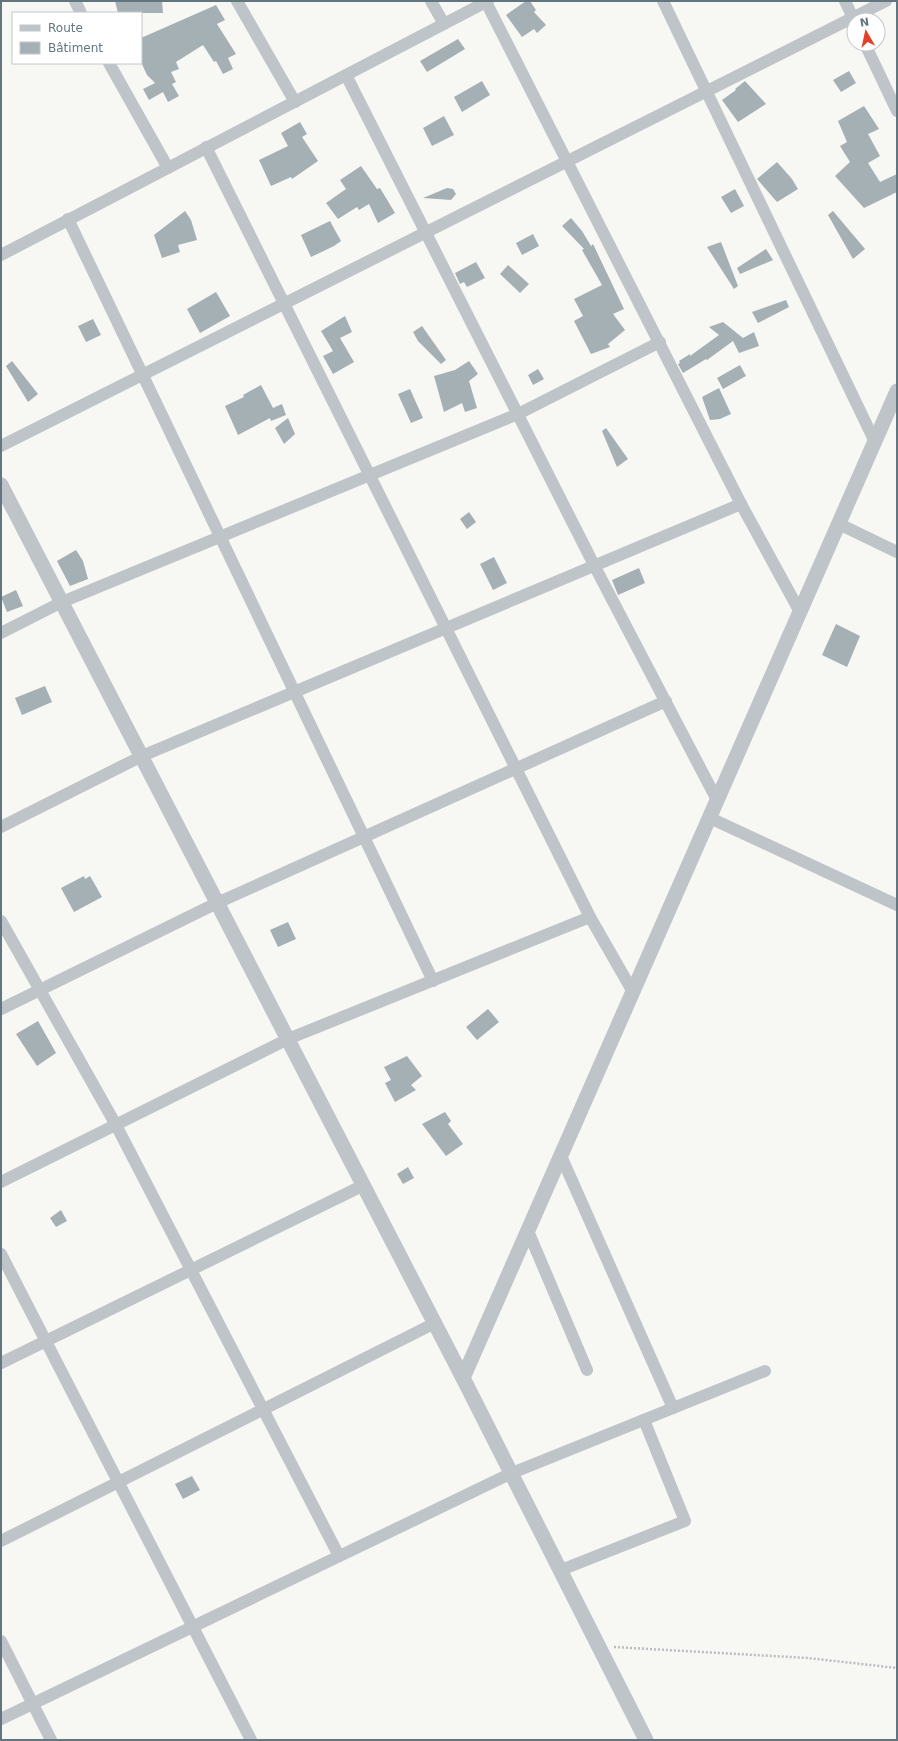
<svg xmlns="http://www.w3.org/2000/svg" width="898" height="1741" font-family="'DejaVu Sans',sans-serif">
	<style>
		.building { fill: #a5b0b4 }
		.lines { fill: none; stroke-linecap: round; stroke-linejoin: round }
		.path { stroke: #b9bdbf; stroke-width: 2.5; stroke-dasharray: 2 2; stroke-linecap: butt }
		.minor { stroke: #bec4c7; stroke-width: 12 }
		.tertiary { stroke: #bec4c7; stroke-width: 15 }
	</style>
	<rect width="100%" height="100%" fill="#f7f7f4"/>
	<g class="building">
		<path d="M115 1H162L163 13H118Z"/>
		<path d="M526 1H530L536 10 534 12 546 25 537 33 534 29 522 37 506 15Z"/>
		<path d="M216 5 225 20 217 24 236 54 228 58 233 69 223 74 216 61 214 62 203 45 176 62 179 69 171 72 176 82 172 84 179 96 168 102 163 92 149 100 143 89 155 83 147 75 141 62V38Z"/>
		<path d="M458 39 465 49 427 72 420 61Z"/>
		<path d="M849 71 856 83 841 92 833 80Z"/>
		<path d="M482 81 490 95 462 112 454 97Z"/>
		<path d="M745 81 766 104 738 122 722 100 736 90 735 89Z"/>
		<path d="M864 106 879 129 868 134 880 156 868 163 880 182 897 174V192L864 208 835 176 850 162 840 146 847 142 838 121Z"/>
		<path d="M444 116 454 135 432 146 423 128Z"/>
		<path d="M300 122 307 134 302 137 318 161 292 179 291 177 271 186 259 160 288 146 281 133Z"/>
		<path d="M777 162 792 179 798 189 777 202 757 179Z"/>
		<path d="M361 166 377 189 380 188 395 213 378 223 369 204 359 210 357 207 338 219 326 203 346 189 340 180Z"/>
		<path d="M447 188 453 189 456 194 451 200 423 198Z"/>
		<path d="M735 189 744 206 731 213 721 197Z"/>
		<path d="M185 211 191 220 197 240 178 245 180 252 162 258 154 235Z"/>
		<path d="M833 211 865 249 853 259 828 215Z"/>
		<path d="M571 218 582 231 591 246 593 244 624 309 613 314 625 330 608 344 610 347 591 354 574 321 583 316 574 299 602 285 582 250 584 249 562 226Z"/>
		<path d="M330 221 341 241 334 246 311 257 301 235Z"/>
		<path d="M533 234 539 246 522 255 516 243Z"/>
		<path d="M721 242 738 286 734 289 707 247Z"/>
		<path d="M766 249 773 260 740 274 737 268Z"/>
		<path d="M476 262 485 278 467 287 464 282 460 284 455 273Z"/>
		<path d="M508 265 529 284 520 293 500 274Z"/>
		<path d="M216 292 230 316 200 333 187 309Z"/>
		<path d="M786 300 789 307 758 323 752 312Z"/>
		<path d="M345 316 352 332 340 338 354 362 333 374 323 356 333 351 321 331Z"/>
		<path d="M93 319 101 335 86 342 78 326Z"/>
		<path d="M723 322 743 338 754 332 759 346 739 353 733 341 707 360 706 359 683 373 678 364 680 363 679 361 690 354V356L719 335 709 327Z"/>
		<path d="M422 326 446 360 441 364 418 341 413 332Z"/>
		<path d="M12 361 38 394 28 402 6 366Z"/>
		<path d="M469 361 478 374 469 381 477 408 465 412 462 403 444 412 434 376 455 370Z"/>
		<path d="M740 365 746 376 723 389 717 378Z"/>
		<path d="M538 369 544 379 533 385 528 375Z"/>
		<path d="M261 385 273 408 282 404 286 415 271 421 270 418 238 435 225 406 244 397 243 395Z"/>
		<path d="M719 388 731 414 720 419 710 420 702 397Z"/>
		<path d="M410 389 423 418 411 423 398 394Z"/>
		<path d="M288 418 295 434 284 444 275 428Z"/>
		<path d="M606 428 628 459 617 467 602 431Z"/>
		<path d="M469 512 476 522 467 529 460 519Z"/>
		<path d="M76 550 83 561 88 579 70 586 57 561Z"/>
		<path d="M494 557 507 583 493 590 480 564Z"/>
		<path d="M639 568 645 583 618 595 612 580Z"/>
		<path d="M16 590 23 606 7 612 1 597Z"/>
		<path d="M836 624 860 636 847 667 822 655Z"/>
		<path d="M45 686 52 702 22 715 15 698Z"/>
		<path d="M84 876 85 879 90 876 102 897 74 912 61 888Z"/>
		<path d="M288 922 296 939 278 947 270 930Z"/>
		<path d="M488 1009 499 1022 477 1040 466 1027Z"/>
		<path d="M38 1021 56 1053 37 1066 16 1034Z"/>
		<path d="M407 1056 422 1076 411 1085 416 1090 395 1102 385 1083 391 1080 384 1067Z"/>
		<path d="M445 1112 451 1121 448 1124 463 1144 446 1156 422 1124Z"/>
		<path d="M408 1167 414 1178 403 1184 397 1174Z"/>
		<path d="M61 1210 67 1221 56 1227 50 1218Z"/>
		<path d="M192 1476 200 1490 183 1499 175 1484Z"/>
	</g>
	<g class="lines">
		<path class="path" d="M614 1647 808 1658 897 1668"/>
		<g class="minor">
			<path d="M75 1 81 13"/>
			<path d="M237 1 295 102"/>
			<path d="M431 1 444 24"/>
			<path d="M663 1 875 442"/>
			<path d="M845 1 854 20"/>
			<path d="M486 2 741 504 800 612"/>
			<path d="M865 44 897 111"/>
			<path d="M109 63 168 168"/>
			<path d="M346 75 594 565 717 800"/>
			<path d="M206 147 590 917 633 992"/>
			<path d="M68 219 433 981"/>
			<path d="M1 255 488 1"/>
			<path d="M1 446 886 1"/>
			<path d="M839 524 897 552"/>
			<path d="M1 633 62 602 518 414 660 342"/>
			<path d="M710 818 897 905"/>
			<path d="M1 827 142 756 741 504"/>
			<path d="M1 921 116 1125 339 1556"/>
			<path d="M1 1009 217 903 666 701"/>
			<path d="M561 1156 673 1408"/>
			<path d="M1 1182 288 1039 590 917"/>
			<path d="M528 1231 587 1370"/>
			<path d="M1 1254 251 1740"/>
			<path d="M1 1363 364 1185"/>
			<path d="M1 1541 435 1323"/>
			<path d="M561 1570 685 1521 644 1420"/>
			<path d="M1 1641 51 1740"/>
			<path d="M1 1719 512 1473 765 1371"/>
		</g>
		<g class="tertiary">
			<path d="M1 485 463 1378 646 1740"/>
			<path d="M463 1378 897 391"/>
		</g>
	</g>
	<rect width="898" height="1741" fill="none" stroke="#63767f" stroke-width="4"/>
	<rect x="12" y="12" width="130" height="52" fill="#ffffff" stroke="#c1c8cc"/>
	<rect x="20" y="25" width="20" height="6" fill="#bec4c7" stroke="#c1c8cc"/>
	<text x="48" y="32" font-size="12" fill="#63767f">Route</text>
	<rect x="20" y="42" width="20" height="12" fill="#a5b0b4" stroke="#c1c8cc"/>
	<text x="48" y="52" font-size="12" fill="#63767f">Bâtiment</text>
	<g transform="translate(866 32) rotate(351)"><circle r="19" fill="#ffffff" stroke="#c1c8cc"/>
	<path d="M0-3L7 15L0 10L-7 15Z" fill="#e2422a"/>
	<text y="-6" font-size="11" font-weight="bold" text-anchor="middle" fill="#63767f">N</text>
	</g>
</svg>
